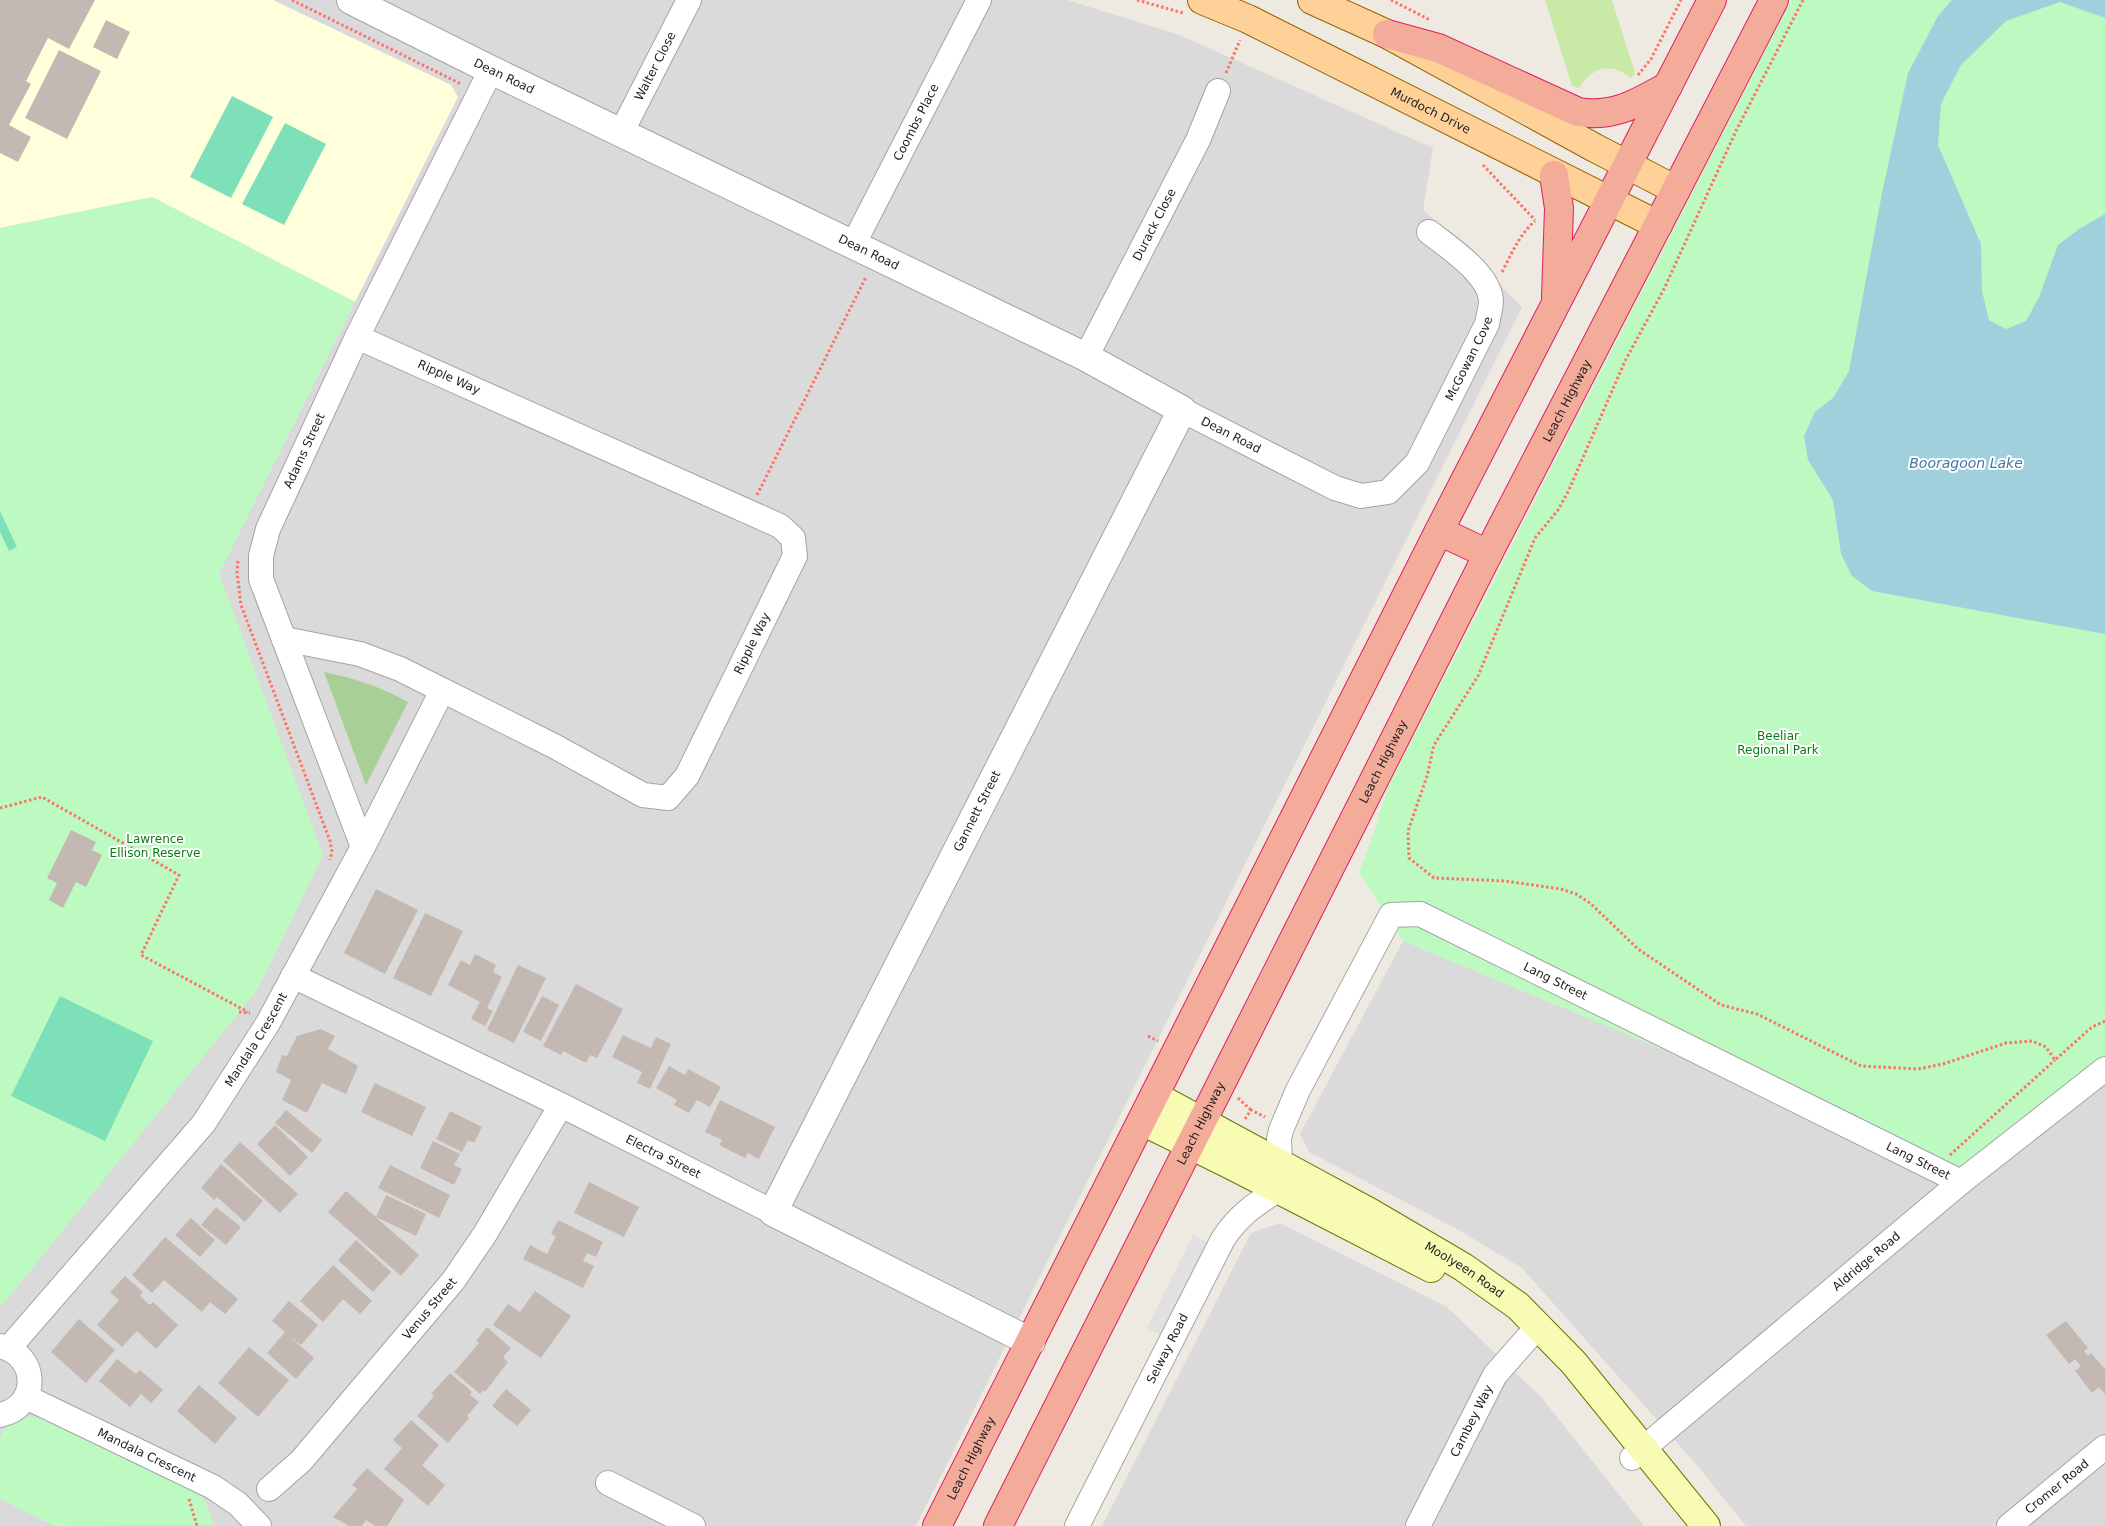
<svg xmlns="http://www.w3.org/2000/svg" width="2105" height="1526" font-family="'DejaVu Sans',sans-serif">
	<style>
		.residential { fill: #dbdada }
		.education { fill: #ffffdb }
		.grass { fill: #c9eaa6 }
		.forest { fill: #a7cf96 }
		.park { fill: #bdfac1 }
		.pitch { fill: #7ee0b9 }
		.parking { fill: #e1e1e1 }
		.water { fill: #a1d0dd }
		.building { fill: #c3b9b2 }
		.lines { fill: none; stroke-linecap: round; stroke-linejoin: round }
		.minor-casing { stroke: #a4a4a4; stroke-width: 26 }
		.tertiary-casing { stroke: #a4a4a4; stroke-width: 30 }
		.secondary-casing { stroke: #6a7602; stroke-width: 30 }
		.primary-casing { stroke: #966200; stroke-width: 30 }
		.trunk-casing { stroke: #dc2062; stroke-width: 30 }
		.path { stroke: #fd7365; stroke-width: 3; stroke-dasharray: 2.5 2.5; stroke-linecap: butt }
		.minor { stroke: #fff; stroke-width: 24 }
		.tertiary { stroke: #fff; stroke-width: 28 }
		.secondary { stroke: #f8fbb4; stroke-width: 28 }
		.primary { stroke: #fed198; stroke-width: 28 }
		.trunk { stroke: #f3ac9a; stroke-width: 28 }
		.labels { text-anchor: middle; stroke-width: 4; stroke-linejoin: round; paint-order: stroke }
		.street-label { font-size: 12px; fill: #1d1d1d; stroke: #fff }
		.park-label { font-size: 12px; fill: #097d11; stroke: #fff }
		.water-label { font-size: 14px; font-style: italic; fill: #4477a6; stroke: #fff }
	</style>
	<rect width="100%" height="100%" fill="#eeeae2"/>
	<g class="residential">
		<path d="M0 0H1067L1177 34 1433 148 1423 209 1522 307 916 1526H0Z"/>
		<path d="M1403 941 1919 1156 2105 1058V1526H1746L1696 1464 1522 1268 1457 1229 1309 1152 1300 1134Z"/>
		<path d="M1280 1223 1447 1307 1541 1397 1644 1526H1102L1251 1233Z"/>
	</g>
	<path class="education" d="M0 0H273L451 85 458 97 355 302 152 197 0 228Z"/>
	<path class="grass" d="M1545 0H1612L1635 73 1631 78C1610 62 1594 66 1579 88L1572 86Z"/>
	<path class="forest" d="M324 672C354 678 381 687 408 702L366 785Z"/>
	<g class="park">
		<path d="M1791 0H2105V1058L1970 1165 1955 1167 1919 1156 1403 941 1359 872 1374 832 1388 787Z"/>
		<path d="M152 197 355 302 219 574 323 855 258 989 9 1297 0 1306V228Z"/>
		<path d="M47 1415 201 1491 214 1525 55 1526 0 1499V1438L9 1419Z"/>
	</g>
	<g class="pitch">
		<path d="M232 96 273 117 231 198 190 177Z"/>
		<path d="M285 123 326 144 284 225 242 204Z"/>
		<path d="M0 511 17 547 9 551 0 532Z"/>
		<path d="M60 996 153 1041 105 1141 11 1096Z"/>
	</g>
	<path class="parking" d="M1193 1235 1208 1243 1162 1336 1147 1328Z"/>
	<path class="water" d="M1952 0H2105V18L2060 2 2006 21 1961 65 1941 104 1938 145 1981 244 1982 291 1989 320 2006 329 2026 321 2039 297 2058 245 2079 229 2105 214V634L1872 591 1852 576 1841 554 1833 500 1808 460 1804 436 1815 412 1833 398 1849 371 1882 193 1908 73 1938 16Z"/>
	<g class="building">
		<path d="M0 0H95L69 49 48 38 26 81 31 84 9 125 31 137 18 162 0 153Z"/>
		<path d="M106 20 130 32 117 59 93 47Z"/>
		<path d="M59 50 101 71 67 139 25 118Z"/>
		<path d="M71 830 96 842 92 850 102 855 86 887 76 882 63 908 49 900 57 883 47 878Z"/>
		<path d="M376 889 418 910 385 974 344 953Z"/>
		<path d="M425 913 463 931 431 996 393 978Z"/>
		<path d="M475 954 496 965 493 972 502 977 487 1008 493 1011 485 1026 471 1019 480 1002 448 985 461 960 470 965Z"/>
		<path d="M518 965 546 978 514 1043 487 1030Z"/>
		<path d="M576 984 623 1009 597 1058 590 1055 586 1063 563 1051 561 1055 543 1046Z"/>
		<path d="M542 996 559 1005 541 1041 523 1032Z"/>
		<path d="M321 1029 335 1036 328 1049 358 1066 346 1094 322 1083 307 1113 282 1100 291 1080 276 1072 282 1055 287 1056 297 1036Z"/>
		<path d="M623 1035 651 1048 656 1037 671 1044 650 1089 637 1083 642 1072 612 1057Z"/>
		<path d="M669 1066 685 1075 688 1069 721 1087 710 1107 697 1100 689 1113 674 1105 677 1100 656 1088Z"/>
		<path d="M375 1083 426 1107 412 1136 361 1112Z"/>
		<path d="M720 1100 775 1127 759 1159 748 1153 745 1158 719 1145 722 1140 705 1132Z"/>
		<path d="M286 1110 322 1140 312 1153 275 1123Z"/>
		<path d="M450 1111 482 1127 474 1143 468 1140 462 1152 436 1139Z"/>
		<path d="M275 1125 308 1157 290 1176 257 1144Z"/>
		<path d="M433 1141 460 1154 454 1165 462 1169 454 1185 420 1168Z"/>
		<path d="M240 1142 298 1194 280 1213 223 1161Z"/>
		<path d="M221 1164 263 1201 245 1222 217 1197 214 1200 201 1188Z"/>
		<path d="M390 1165 450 1195 439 1218 378 1188Z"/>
		<path d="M589 1182 639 1207 624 1237 574 1213Z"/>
		<path d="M346 1191 419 1255 401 1276 328 1212Z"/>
		<path d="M386 1195 426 1214 416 1236 376 1217Z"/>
		<path d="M216 1207 241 1227 226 1245 201 1225Z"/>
		<path d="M191 1218 215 1240 200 1257 175 1235Z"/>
		<path d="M558 1220 603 1242 596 1257 587 1253 583 1261 594 1266 583 1288 523 1259 530 1245 547 1254 556 1236 551 1234Z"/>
		<path d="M165 1237 238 1299 225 1314 210 1302 202 1312 164 1280 152 1293 132 1275Z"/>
		<path d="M356 1240 391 1272 373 1292 338 1260Z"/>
		<path d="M333 1265 372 1301 360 1314 343 1299 323 1322 300 1301Z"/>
		<path d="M125 1276 143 1292 140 1296 150 1305 153 1302 178 1325 156 1349 137 1331 122 1347 97 1325 119 1300 110 1292Z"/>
		<path d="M535 1291 571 1316 541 1358 493 1325 508 1304 520 1312Z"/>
		<path d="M289 1301 318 1325 301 1345 289 1336 314 1358 296 1379 267 1353 285 1332 272 1321Z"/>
		<path d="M79 1319 115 1350 86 1383 51 1352Z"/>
		<path d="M2066 1321 2088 1348 2084 1351 2088 1356 2091 1353 2105 1369V1394L2099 1387 2092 1393 2075 1371 2081 1366 2075 1359 2069 1364 2046 1335Z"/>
		<path d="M487 1327 511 1348 503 1357 508 1362 485 1392 483 1390 480 1394 454 1372 479 1343 476 1341Z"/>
		<path d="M249 1347 289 1380 258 1417 218 1383Z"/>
		<path d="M117 1359 136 1374 140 1370 163 1390 151 1403 141 1394 130 1407 99 1381Z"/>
		<path d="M450 1373 472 1392 470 1395 479 1402 467 1416 469 1418 448 1443 417 1416 434 1396 431 1394Z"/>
		<path d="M199 1385 237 1418 215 1444 177 1411Z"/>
		<path d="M506 1389 531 1410 517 1426 492 1406Z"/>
		<path d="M411 1420 439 1445 422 1465 445 1485 428 1506 384 1469 402 1448 393 1440Z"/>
		<path d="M367 1468 404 1500 387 1526H375L366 1520 362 1526H349L333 1517 357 1489 352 1485Z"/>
	</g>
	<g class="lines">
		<defs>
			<g id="minor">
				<path id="s1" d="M621 133 689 0"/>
				<path id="s2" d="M853 245 979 0"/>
				<path id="s3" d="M1086 357 1198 140 1218 91"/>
				<path id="s4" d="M1182 410 1335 488 1361 496 1388 492 1417 463 1487 324C1488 317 1491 308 1491 301 1490 274 1448 247 1429 232"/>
				<path id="s5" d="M284 639 360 654 400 669 554 746 643 795 668 798 687 776 795 556 793 538 780 526 357 337"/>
				<path id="s6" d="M363 847 261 579V556L268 529 357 337 491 70"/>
				<path id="s7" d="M293 976 561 1105 773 1212"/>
				<path id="s8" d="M1280 1162 1279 1139 1281 1130 1298 1090 1391 915 1420 914 1961 1182"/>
				<path d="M0 1346C39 1355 40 1407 0 1415"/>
				<path id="s9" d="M9 1348 204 1123 268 1023 363 847 442 691"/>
				<path id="s10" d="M26 1397 213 1487 238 1504 259 1526"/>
				<path id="s11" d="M1632 1458 1961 1182 2105 1069"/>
				<path d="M608 1483 693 1526"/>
				<path id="s12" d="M269 1489 301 1461 453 1281 485 1234 561 1105"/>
				<path id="s13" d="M1077 1526 1223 1239C1238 1216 1255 1204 1278 1190"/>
				<path id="s14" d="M1418 1526 1495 1375 1539 1325"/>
				<path id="s15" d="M2009 1526 2105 1447"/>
			</g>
			<g id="tertiary">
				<path id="s16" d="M351 0 491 70 1086 357 1182 410 773 1212 1031 1342"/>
			</g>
			<g id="secondary">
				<path id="s17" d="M1155 1096 1371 1213 1463 1267 1518 1306 1573 1362 1706 1526"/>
				<path d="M1142 1121 1233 1166 1431 1268"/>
			</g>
			<g id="primary">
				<path id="s18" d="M1202 0 1248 19 1658 225"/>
				<path d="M1312 0 1387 34 1595 148 1676 190"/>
			</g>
			<g id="trunk">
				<path d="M1387 34 1438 48 1578 112C1614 118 1637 103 1668 86"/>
				<path d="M1554 175 1559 208 1556 297"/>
				<path d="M1439 531 1488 554"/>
				<path id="s19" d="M937 1526 1439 531 1712 0"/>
				<path id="s20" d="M998 1526 1488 554 1774 0"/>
			</g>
		</defs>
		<use href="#minor" class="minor-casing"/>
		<use href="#tertiary" class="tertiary-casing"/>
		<use href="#secondary" class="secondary-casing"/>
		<use href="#primary" class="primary-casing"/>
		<use href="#trunk" class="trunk-casing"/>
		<g class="path">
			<path d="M292 0 461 84"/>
			<path d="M1137 0 1183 13"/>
			<path d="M1391 0 1430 20"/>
			<path d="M1803 0 1736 131 1664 289 1625 361 1568 492 1558 510 1535 538 1478 676 1434 745 1427 776 1408 831 1409 858 1434 878 1505 881 1561 889 1576 894 1590 903 1638 949 1721 1005 1757 1014 1861 1066 1918 1069 1943 1064 2006 1043 2032 1041 2046 1047 2055 1060 2092 1027 2105 1021"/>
			<path d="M1226 73 1240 40"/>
			<path d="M1638 75 1651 59 1681 0"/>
			<path d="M1483 165 1535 220"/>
			<path d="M1502 272C1512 253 1519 235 1535 221"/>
			<path d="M757 495 866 277"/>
			<path d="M238 561 237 572 241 605 330 841 332 851 330 860"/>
			<path d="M0 808 42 797 179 875 141 955 248 1012"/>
			<path d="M239 1012 250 1013"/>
			<path d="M1148 1036 1158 1041"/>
			<path d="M1238 1098 1251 1110"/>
			<path d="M1245 1119 1251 1110 1265 1117"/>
			<path d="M1950 1155 2055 1060"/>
			<path d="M189 1499 197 1526"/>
		</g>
		<use href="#minor" class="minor"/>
		<use href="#tertiary" class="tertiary"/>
		<use href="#secondary" class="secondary"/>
		<use href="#primary" class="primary"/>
		<use href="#trunk" class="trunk"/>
	</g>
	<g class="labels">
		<g class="street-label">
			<text dy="4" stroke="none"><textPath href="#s1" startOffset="75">Walter Close</textPath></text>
			<text dy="4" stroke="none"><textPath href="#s16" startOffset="171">Dean Road</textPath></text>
			<text dy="4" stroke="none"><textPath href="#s18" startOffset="254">Murdoch Drive</textPath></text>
			<text dy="4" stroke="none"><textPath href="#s2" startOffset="138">Coombs Place</textPath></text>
			<text dy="4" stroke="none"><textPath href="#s3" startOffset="149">Durack Close</textPath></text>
			<text dy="4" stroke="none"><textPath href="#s16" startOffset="576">Dean Road</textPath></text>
			<text dy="4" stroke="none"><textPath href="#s4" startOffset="384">McGowan Cove</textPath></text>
			<text transform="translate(449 377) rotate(24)" y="4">Ripple Way</text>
			<text dy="4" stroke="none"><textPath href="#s20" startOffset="1261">Leach Highway</textPath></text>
			<text dy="4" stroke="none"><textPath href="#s4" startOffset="55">Dean Road</textPath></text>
			<text dy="4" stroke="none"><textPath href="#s6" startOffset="424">Adams Street</textPath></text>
			<text dy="4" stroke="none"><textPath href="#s5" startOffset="596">Ripple Way</textPath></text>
			<text dy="4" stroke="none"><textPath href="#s20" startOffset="856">Leach Highway</textPath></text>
			<text transform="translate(977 811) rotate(-63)" y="4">Gannett Street</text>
			<text dy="4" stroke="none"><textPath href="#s8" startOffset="454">Lang Street</textPath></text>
			<text dy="4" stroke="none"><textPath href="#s9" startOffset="396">Mandala Crescent</textPath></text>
			<text dy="4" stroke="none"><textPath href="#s20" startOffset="451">Leach Highway</textPath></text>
			<text dy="4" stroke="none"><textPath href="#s7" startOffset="412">Electra Street</textPath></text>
			<text dy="4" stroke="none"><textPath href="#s8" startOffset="859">Lang Street</textPath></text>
			<text dy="4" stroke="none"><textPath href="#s11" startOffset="306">Aldridge Road</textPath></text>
			<text dy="4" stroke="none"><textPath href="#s17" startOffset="355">Moolyeen Road</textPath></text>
			<text dy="4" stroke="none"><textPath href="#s12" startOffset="242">Venus Street</textPath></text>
			<text dy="4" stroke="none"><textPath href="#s13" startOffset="199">Selway Road</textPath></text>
			<text dy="4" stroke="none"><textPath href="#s14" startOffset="118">Cambey Way</textPath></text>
			<text dy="4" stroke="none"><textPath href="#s10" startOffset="134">Mandala Crescent</textPath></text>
			<text dy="4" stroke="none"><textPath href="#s19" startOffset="76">Leach Highway</textPath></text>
			<text dy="4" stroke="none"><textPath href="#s15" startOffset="62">Cromer Road</textPath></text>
		</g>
		<g class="park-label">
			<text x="1778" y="740">Beeliar<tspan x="1778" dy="14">Regional Park</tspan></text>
			<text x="155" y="843">Lawrence<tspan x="155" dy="14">Ellison Reserve</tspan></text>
		</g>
		<g class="water-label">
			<text x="1966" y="468">Booragoon Lake</text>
		</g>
	</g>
</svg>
